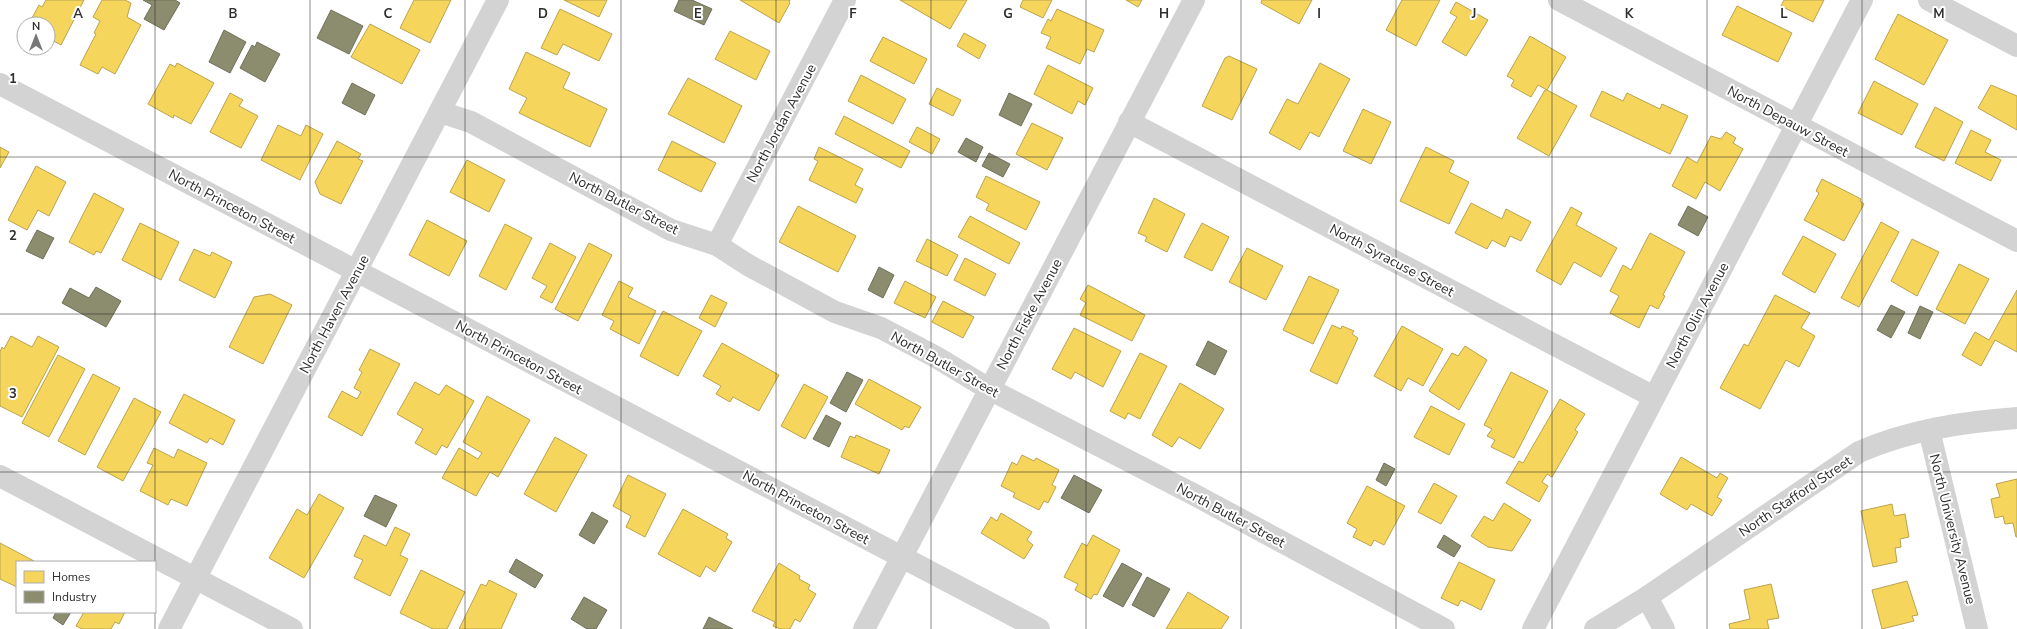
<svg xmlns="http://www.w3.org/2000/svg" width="2017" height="629" font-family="'Nunito Sans',sans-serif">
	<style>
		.homes { fill: #f6d55c; stroke: #baa34e }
		.industry { fill: #8c8c6e; stroke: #70705b }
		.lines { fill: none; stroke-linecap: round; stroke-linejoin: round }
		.minor { stroke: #d3d3d3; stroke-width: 22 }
		.grid { fill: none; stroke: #2e2e2e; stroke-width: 1; stroke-opacity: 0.55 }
		.labels { text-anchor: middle; stroke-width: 4; stroke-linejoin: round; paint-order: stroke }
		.street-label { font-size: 14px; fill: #2e2e2e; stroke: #fff }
		.grid-label { font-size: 13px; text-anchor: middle; font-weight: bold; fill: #2e2e2e; stroke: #fff; stroke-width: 4; stroke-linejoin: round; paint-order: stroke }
	</style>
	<rect width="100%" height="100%" fill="#fff"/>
	<g class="homes">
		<path d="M46 0H84L61 45 48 38V24H33L35 21 32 18 39 5 42 7Z"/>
		<path d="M102 0H125L131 3 127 17 141 25 115 74 102 67 98 74 80 65 96 34 94 33 100 21 93 17Z"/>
		<path d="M414 0H451L430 43 400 28Z"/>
		<path d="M564 0H607L599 17Z"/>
		<path d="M740 0H790L789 2 790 3 779 23Z"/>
		<path d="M900 0H967L950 29Z"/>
		<path d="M1023 0H1052L1043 18 1020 7Z"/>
		<path d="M1126 0H1142L1138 7Z"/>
		<path d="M1262 0H1312L1299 24 1261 3Z"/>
		<path d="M1402 0H1440L1416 46 1386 30Z"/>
		<path d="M1784 0H1824L1813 22 1781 6Z"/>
		<path d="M1456 2 1488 20 1466 56 1442 42 1457 17 1450 13Z"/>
		<path d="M1737 6 1792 33 1778 62 1722 35Z"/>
		<path d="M560 9 612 34 599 61 563 44 557 55 541 48Z"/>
		<path d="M1057 9 1104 30 1094 52 1087 49 1080 64 1046 48 1051 37 1041 33 1048 19 1051 21Z"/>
		<path d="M1898 14 1948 40 1924 85 1875 59Z"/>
		<path d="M370 24 420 50 402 84 351 57Z"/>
		<path d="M730 31 770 51 756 80 715 59Z"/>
		<path d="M964 33 986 45 979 59 957 46Z"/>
		<path d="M1530 36 1566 57 1547 90 1538 85 1531 97 1511 86 1514 80 1507 76Z"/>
		<path d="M883 37 927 59 914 84 870 61Z"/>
		<path d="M526 52 570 73 563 88 607 109 590 147 519 113 527 98 509 89Z"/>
		<path d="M1229 56 1257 69 1232 120 1202 106 1225 58Z"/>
		<path d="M177 63 214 83 191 124 174 115 173 118 148 104 170 64 175 67Z"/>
		<path d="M1320 63 1350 79 1319 137 1310 132 1300 150 1269 133 1287 99 1298 104Z"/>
		<path d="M1048 65 1093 88 1085 105 1078 101 1072 114 1034 94Z"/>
		<path d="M861 75 906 99 893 124 848 101Z"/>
		<path d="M688 78 742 106 724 143 668 114Z"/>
		<path d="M1874 81 1918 104 1902 135 1858 113Z"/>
		<path d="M1991 85 2017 96V130L1978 108Z"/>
		<path d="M937 88 961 100 953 116 929 104Z"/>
		<path d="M1545 90H1547L1577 106 1549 156 1517 138Z"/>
		<path d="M1602 91 1623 101 1627 93 1660 109 1662 104 1688 116 1670 154 1590 116Z"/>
		<path d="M230 93 243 100 239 106 258 116 241 148 210 132Z"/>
		<path d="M1935 107 1963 122 1944 161 1915 147Z"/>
		<path d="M1363 109 1391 122 1371 164 1343 151Z"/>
		<path d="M844 116 910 151 901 168 835 134Z"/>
		<path d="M1032 123 1063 138 1047 170 1016 154Z"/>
		<path d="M278 125 301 136 306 125 323 134 300 180 261 160Z"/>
		<path d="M917 127 940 139 932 154 909 142Z"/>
		<path d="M1971 130 1991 140 1985 152 2001 160 1991 181 1955 163Z"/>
		<path d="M1726 132 1736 138 1733 143 1743 149 1720 191 1705 182 1696 199 1672 186 1687 157 1697 163 1711 136 1721 139Z"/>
		<path d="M337 141 361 154 358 159 363 161 341 204 320 194 315 182Z"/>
		<path d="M672 141 716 163 701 192 658 170Z"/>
		<path d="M0 147 9 152 0 168Z"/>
		<path d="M819 147 863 169 855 185 863 189 856 203 809 180 818 161 814 159Z"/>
		<path d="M1426 147 1454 161 1449 172 1469 182 1449 224 1400 201Z"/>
		<path d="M467 160 505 180 489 212 450 192Z"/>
		<path d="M36 166 66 182 49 216 38 210 27 230 8 220Z"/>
		<path d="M986 176 1040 202 1026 230 986 210 989 204 976 197Z"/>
		<path d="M1822 179 1861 199 1860 201 1864 204 1844 241 1804 220 1819 193 1816 191Z"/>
		<path d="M94 193 124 209 101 253 96 251 94 255 69 242Z"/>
		<path d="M1154 198 1185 214 1167 252 1145 241 1147 237 1138 233Z"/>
		<path d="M1471 203 1502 219 1506 209 1531 222 1521 241 1510 236 1505 247 1492 240 1487 249 1455 233Z"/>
		<path d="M798 206 856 236 838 272 779 242Z"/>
		<path d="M1571 207 1582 213 1576 225 1617 248 1601 277 1574 262 1561 285 1536 271Z"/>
		<path d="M970 216 1020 243 1009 264 958 237Z"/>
		<path d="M427 220 467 241 449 276 409 255Z"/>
		<path d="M1881 222 1899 232 1859 307 1841 298Z"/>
		<path d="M140 223 179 242 161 280 122 260Z"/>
		<path d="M1202 223 1229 237 1212 271 1184 257Z"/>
		<path d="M505 224 532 238 506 290 479 276Z"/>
		<path d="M1650 233 1685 252 1663 295 1665 296 1658 309 1650 305 1639 328 1610 313 1619 296 1610 291 1623 265 1631 270Z"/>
		<path d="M1803 236 1836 254 1815 293 1782 274Z"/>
		<path d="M927 239 958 255 947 276 916 261Z"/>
		<path d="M1912 239 1939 252 1917 296 1891 281Z"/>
		<path d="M550 243 576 257 552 303 540 297 547 286 532 278Z"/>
		<path d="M589 243 612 255 578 321 555 309Z"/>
		<path d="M1247 248 1283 266 1266 300 1229 282Z"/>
		<path d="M194 249 210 256 212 252 232 262 215 298 179 280Z"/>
		<path d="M965 258 996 274 985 296 954 280Z"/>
		<path d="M1959 264 1989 279 1965 324 1936 309Z"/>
		<path d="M1309 276 1339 290 1313 344 1283 330Z"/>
		<path d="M619 281 633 288 628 297 656 311 639 344 610 329 614 321 602 315Z"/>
		<path d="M905 281 936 297 925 318 894 303Z"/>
		<path d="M1088 285 1145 315 1132 341 1080 315 1086 303 1080 299Z"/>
		<path d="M2017 290V352L1995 340 1981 366 1962 355 1975 332 1989 340Z"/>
		<path d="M270 294 292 305 263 364 229 347 254 297Z"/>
		<path d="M711 295 727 303 715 327 699 318Z"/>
		<path d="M1775 295 1810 313 1801 328 1815 336 1799 367 1786 360 1760 409 1720 388 1744 344 1748 346Z"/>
		<path d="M943 301 974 317 963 338 932 322Z"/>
		<path d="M663 311 702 331 678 376 640 356Z"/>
		<path d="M1332 325 1341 329 1342 326 1354 331 1352 334 1358 338 1337 384 1310 371Z"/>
		<path d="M1402 326 1443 349 1423 386 1408 378 1401 391 1374 376Z"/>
		<path d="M1074 328 1121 351 1103 387 1075 372 1071 379 1052 369Z"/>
		<path d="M11 336 32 347 38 336 59 347 22 417 0 406V352L2 347 4 349Z"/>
		<path d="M722 343 779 375 759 411 733 397 730 402 716 394 721 386 703 376Z"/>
		<path d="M1465 346 1487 360 1459 410 1429 391 1452 353 1458 356Z"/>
		<path d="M370 349 400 364 362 436 328 417 342 391 357 399 361 392 354 388 362 372 359 370Z"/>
		<path d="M1140 353 1167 366 1140 419 1128 413 1125 419 1110 411Z"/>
		<path d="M58 355 85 369 49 437 22 423Z"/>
		<path d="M1511 372 1548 391 1514 458 1491 447 1495 440 1487 436 1492 429 1484 425Z"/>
		<path d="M93 374 120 388 85 455 58 441Z"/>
		<path d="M869 379 921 407 909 428 905 426 902 430 855 404Z"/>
		<path d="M415 382 439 395 446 385 474 401 447 448 442 445 436 455 415 443 423 429 397 414Z"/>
		<path d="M1180 383 1224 409 1200 449 1179 437 1172 447 1152 435Z"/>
		<path d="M804 384 828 397 805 439 781 426Z"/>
		<path d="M184 394 235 420 223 445 210 438 207 443 169 423Z"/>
		<path d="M487 396 530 420 498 477 490 472 476 496 442 478 459 448 478 459 482 453 463 442Z"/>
		<path d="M134 398 161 412 123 481 97 467Z"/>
		<path d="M1560 399 1585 414 1575 430 1578 432 1552 477 1547 474 1542 482 1548 486 1539 502 1506 483 1519 461 1523 463Z"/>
		<path d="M1431 406 1465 424 1449 455 1414 437Z"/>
		<path d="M856 435 890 450 879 474 841 457 850 436 855 438Z"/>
		<path d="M555 437 587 455 556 512 524 494Z"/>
		<path d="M154 448 174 458 178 449 207 463 187 506 171 499 168 505 140 491 153 465 147 463Z"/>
		<path d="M1022 455 1034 461 1036 458 1059 470 1052 485 1056 487 1048 503 1044 501 1039 510 1013 497 1015 493 1001 486 1012 462 1017 465Z"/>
		<path d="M1681 457 1717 478 1720 473 1728 478 1717 497 1722 500 1712 516 1691 504 1687 510 1660 494Z"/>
		<path d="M628 475 666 494 645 537 626 527 631 516 613 506Z"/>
		<path d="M2017 479V537H2016L2013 523 2005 524 2003 516 1995 518 1991 499 2000 497 1996 484Z"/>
		<path d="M1434 483 1457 496 1441 524 1418 512Z"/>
		<path d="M1367 486 1405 506 1384 545 1374 540 1371 546 1353 537 1357 529 1347 523Z"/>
		<path d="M319 494 344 508 304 578 269 558 297 509 307 515Z"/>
		<path d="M1504 503 1531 520 1512 551 1488 547 1471 536 1484 516 1493 521Z"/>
		<path d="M1892 504 1894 516 1905 514 1909 537 1900 539 1901 547 1895 548 1897 562 1873 567 1861 511Z"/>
		<path d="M683 509 728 534 726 538 732 542 715 572 706 566 700 577 658 554Z"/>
		<path d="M1001 513 1032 532 1027 540 1033 545 1024 559 981 533 991 517 997 521Z"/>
		<path d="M395 527 410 534 400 555 408 559 390 596 354 578 363 560 354 556 364 535 386 546Z"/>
		<path d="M1093 535 1120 550 1097 595 1094 594 1091 599 1075 590 1078 584 1064 577 1082 543 1087 546Z"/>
		<path d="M0 543 34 561 17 562V587L0 579Z"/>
		<path d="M1459 562 1495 580 1481 610 1461 600 1458 606 1441 598Z"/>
		<path d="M779 563 800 576 799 579 810 585 808 589 816 594 800 622 795 619 790 629H780L773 626 775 622 752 611Z"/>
		<path d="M421 570 465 592 447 629H433L400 613Z"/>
		<path d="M489 580 517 594 501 629H459L481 584 486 586Z"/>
		<path d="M1907 581 1918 615 1912 616 1914 621 1882 629 1872 590Z"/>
		<path d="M1771 584 1779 618 1767 620 1769 629H1730L1729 624 1750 619 1744 590Z"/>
		<path d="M1188 592 1229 617 1221 629H1166Z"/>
		<path d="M84 612H125L119 624 115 622 111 629H82L76 626Z"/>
	</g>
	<g class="industry">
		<path d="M143 0H175L180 3 164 30 144 19 152 5Z"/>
		<path d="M679 0H692L712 9 704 25 674 11Z"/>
		<path d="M331 10 363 26 349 54 317 38Z"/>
		<path d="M224 30 246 42 230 73 209 62Z"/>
		<path d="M257 42 280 54 265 82 240 68 252 45 255 47Z"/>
		<path d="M352 83 375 95 365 115 342 103Z"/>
		<path d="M1009 93 1032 104 1021 126 999 115Z"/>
		<path d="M966 138 983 147 976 162 958 152Z"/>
		<path d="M989 153 1010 164 1003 177 982 166Z"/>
		<path d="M1688 206 1708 217 1698 236 1678 225Z"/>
		<path d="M37 230 54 238 43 259 26 251Z"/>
		<path d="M879 267 894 275 883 298 868 290Z"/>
		<path d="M96 287 121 301 106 327 62 303 70 288 89 298Z"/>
		<path d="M1891 305 1905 312 1891 338 1877 330Z"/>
		<path d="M1920 306 1933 312 1920 339 1908 333Z"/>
		<path d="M1208 341 1227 351 1215 375 1196 365Z"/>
		<path d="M847 372 863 380 846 412 830 403Z"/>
		<path d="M826 415 841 423 829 447 813 439Z"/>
		<path d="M1384 463 1395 469 1386 486 1376 480Z"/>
		<path d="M1074 475 1102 490 1089 513 1061 498Z"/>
		<path d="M375 495 397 505 386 527 364 516Z"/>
		<path d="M592 512 608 521 594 544 579 535Z"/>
		<path d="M1444 535 1461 546 1454 557 1437 547Z"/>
		<path d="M516 559 543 575 535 588 509 572Z"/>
		<path d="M1122 563 1142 574 1123 607 1103 596Z"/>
		<path d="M1147 577 1170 589 1154 617 1132 605Z"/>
		<path d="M584 597 607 610 596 629H587L571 619Z"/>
		<path d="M56 612H71L63 625 53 618Z"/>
		<path d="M709 617 733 629H703Z"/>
	</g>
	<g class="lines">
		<g class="minor">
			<path d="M1559 0 2017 241"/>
			<path d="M1929 0 2017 46"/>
			<path d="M0 84 1039 629"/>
			<path d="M440 112 471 122 671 230 717 245 748 265 835 312 881 328 936 357 989 389 1193 494 1444 629"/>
			<path d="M1129 122 1654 397"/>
			<path d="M717 245 845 0"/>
			<path d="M1929 430 1977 629"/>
			<path d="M0 476 292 629"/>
			<path d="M1647 597 1664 629"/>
			<path d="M169 629 498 0"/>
			<path d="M864 629 1194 0"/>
			<path d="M1533 629 1862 0"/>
			<path d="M1595 629 1647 597 1859 452C1909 430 1963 422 2017 418"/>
		</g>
	</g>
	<path class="grid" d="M155 0V629M310 0V629M465 0V629M621 0V629M776 0V629M931 0V629M1086 0V629M1241 0V629M1396 0V629M1552 0V629M1707 0V629M1862 0V629M0 157H2017M0 314H2017M0 472H2017"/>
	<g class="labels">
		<g class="street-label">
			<text transform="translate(1788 121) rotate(28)" y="5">North Depauw Street</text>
			<text transform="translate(781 123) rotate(-62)" y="5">North Jordan Avenue</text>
			<text transform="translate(624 203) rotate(27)" y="5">North Butler Street</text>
			<text transform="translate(232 206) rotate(28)" y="5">North Princeton Street</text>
			<text transform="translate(1392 260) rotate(28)" y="5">North Syracuse Street</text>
			<text transform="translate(334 314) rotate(-62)" y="5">North Haven Avenue</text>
			<text transform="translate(1029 314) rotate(-62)" y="5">North Fiske Avenue</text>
			<text transform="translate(1697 315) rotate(-62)" y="5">North Olin Avenue</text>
			<text transform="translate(519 357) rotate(28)" y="5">North Princeton Street</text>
			<text transform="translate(945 364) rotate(29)" y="5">North Butler Street</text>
			<text transform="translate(1795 496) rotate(-34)" y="5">North Stafford Street</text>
			<text transform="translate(806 507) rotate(28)" y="5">North Princeton Street</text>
			<text transform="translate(1231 515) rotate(28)" y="5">North Butler Street</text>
			<text transform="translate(1953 529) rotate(76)" y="5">North University Avenue</text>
		</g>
	</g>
	<g class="grid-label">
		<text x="78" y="18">A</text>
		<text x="233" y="18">B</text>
		<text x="388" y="18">C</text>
		<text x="543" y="18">D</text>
		<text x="698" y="18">E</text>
		<text x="853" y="18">F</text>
		<text x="1008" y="18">G</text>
		<text x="1164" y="18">H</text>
		<text x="1319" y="18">I</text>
		<text x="1474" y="18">J</text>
		<text x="1629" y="18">K</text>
		<text x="1784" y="18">L</text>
		<text x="1939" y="18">M</text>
		<text x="13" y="83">1</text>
		<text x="13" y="240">2</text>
		<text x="13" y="398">3</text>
	</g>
	<rect x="16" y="561" width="140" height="52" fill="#ffffff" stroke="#ababab"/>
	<rect x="24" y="571" width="20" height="12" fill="#f6d55c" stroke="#ababab"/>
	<text x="52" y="581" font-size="12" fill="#2e2e2e">Homes</text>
	<rect x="24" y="591" width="20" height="12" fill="#8c8c6e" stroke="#ababab"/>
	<text x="52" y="601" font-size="12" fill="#2e2e2e">Industry</text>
	<g transform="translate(36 36)"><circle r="19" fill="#ffffff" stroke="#ababab"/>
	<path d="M0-3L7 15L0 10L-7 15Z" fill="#777777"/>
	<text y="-6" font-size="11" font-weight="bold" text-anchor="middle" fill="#2e2e2e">N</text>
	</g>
</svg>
